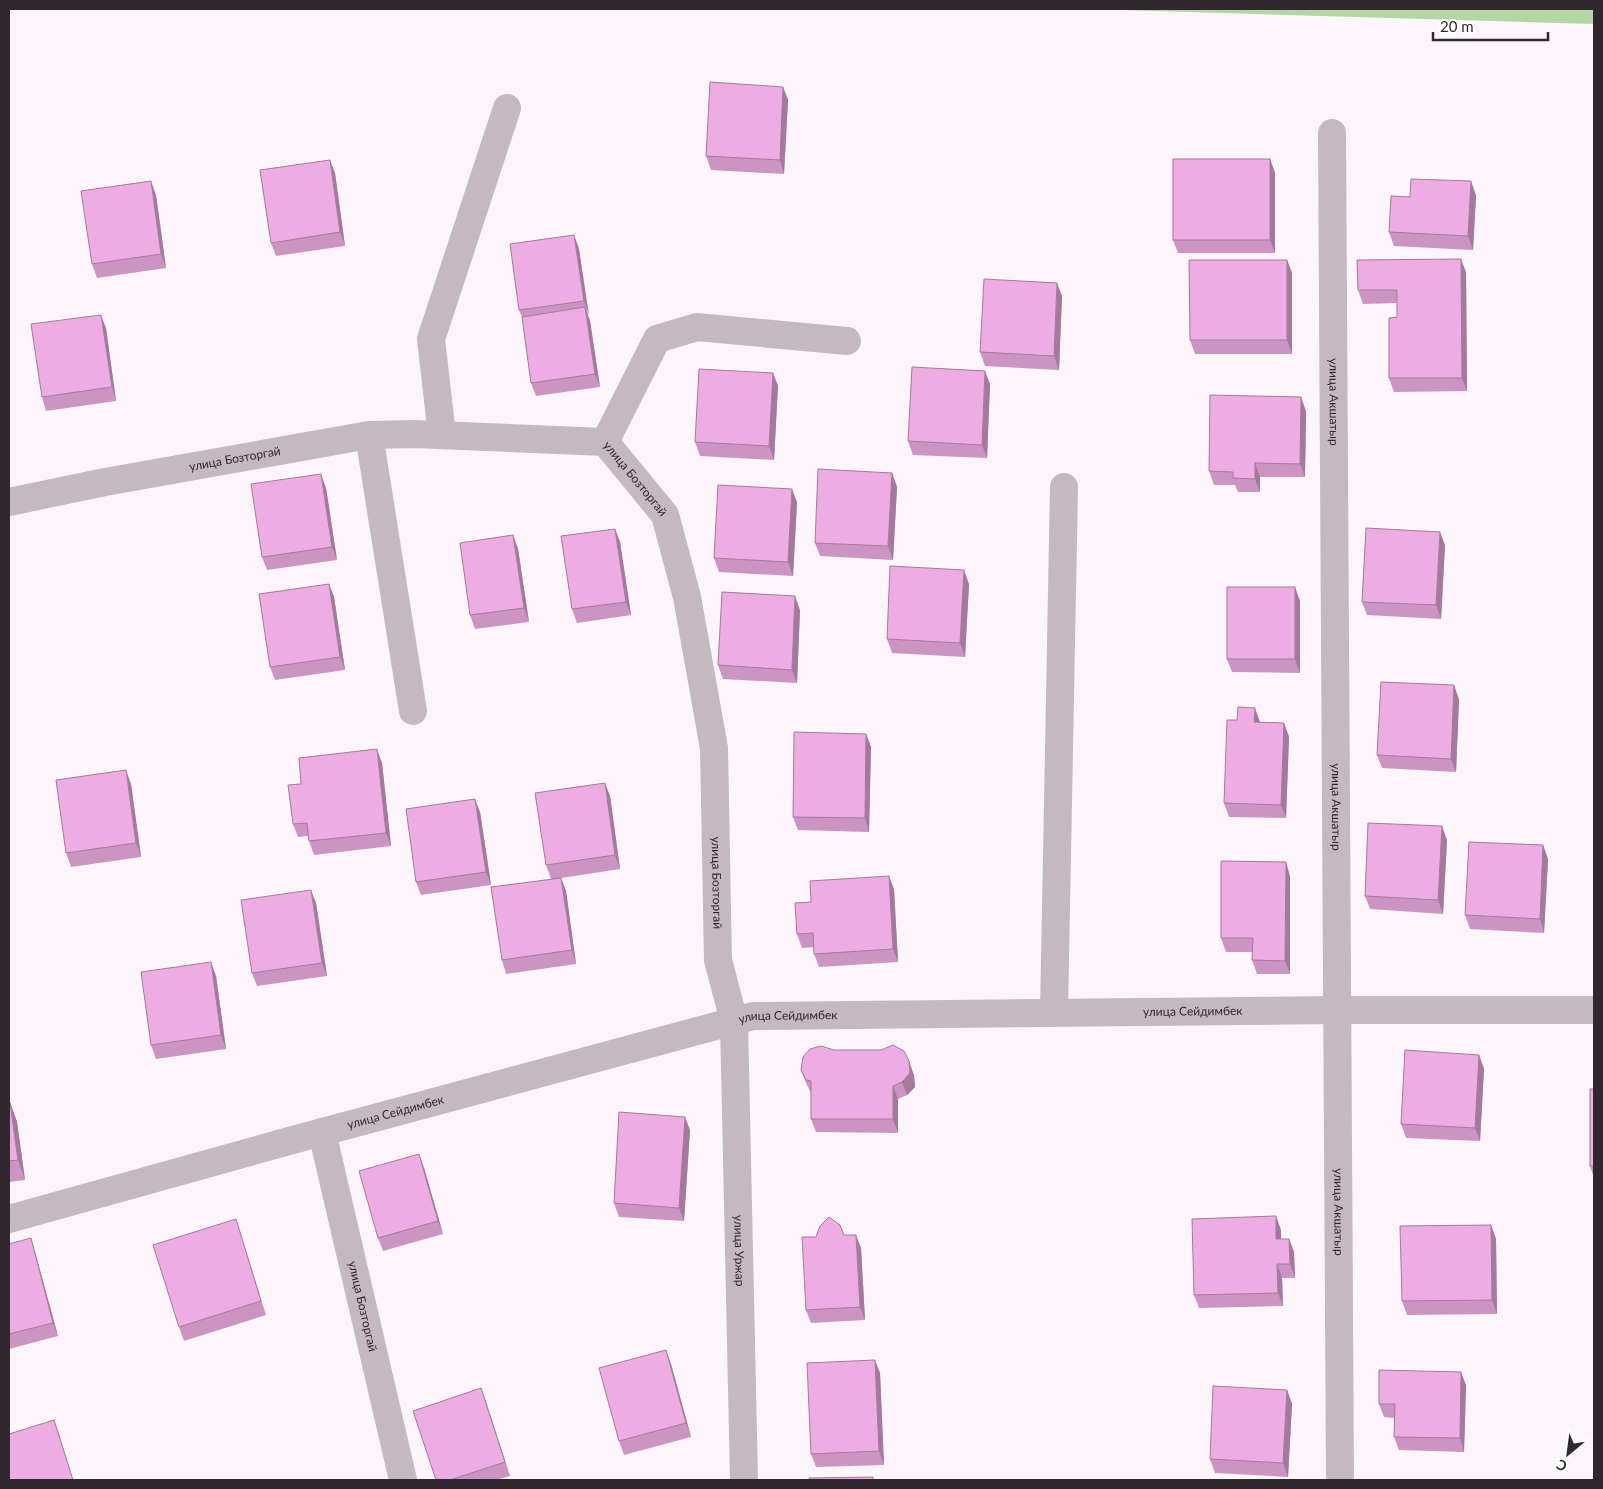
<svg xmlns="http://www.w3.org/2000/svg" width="1603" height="1489" font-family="Lato,sans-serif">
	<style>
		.green { fill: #b2d6a5 }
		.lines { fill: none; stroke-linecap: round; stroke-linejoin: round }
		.minor { stroke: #c4b8c1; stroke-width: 28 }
		.wall { fill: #cc94c2 }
		.shaded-wall { fill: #a6789e }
		.building { fill: #edace2; stroke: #a6789e }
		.labels { text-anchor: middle; stroke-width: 4; stroke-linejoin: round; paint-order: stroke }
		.street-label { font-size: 12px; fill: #31272f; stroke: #fff }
	</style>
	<rect width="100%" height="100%" fill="#fcf6fa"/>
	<path class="green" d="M1087 9H1594V24Z"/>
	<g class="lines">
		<g class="minor">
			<path id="s1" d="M1332 133 1340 1480"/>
			<path d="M369 435 413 711"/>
			<path d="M442 435 431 339 507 108"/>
			<path d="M605 442 657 339 697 327 847 341"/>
			<path id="s2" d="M9 502 105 482 369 435 414 434 605 442 665 515 687 597 714 748 718 960 734 1021 744 1480"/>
			<path d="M1054 1012 1064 487"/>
			<path id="s3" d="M322 1132 403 1480"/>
			<path id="s4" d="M9 1219 289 1141 753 1016 1337 1010H1594"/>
		</g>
	</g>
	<g class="wall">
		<path d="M783 87 788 100 784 174 711 170 706 156Z"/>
		<path d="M1270 159 1275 173V253H1178L1173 240Z"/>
		<path d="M335 173 345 246 276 256 271 243Z"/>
		<path d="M156 195 166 268 97 278 92 264Z"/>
		<path d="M1476 195 1473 250 1394 246 1389 232 1410 197Z"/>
		<path d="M574 235 579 249 588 315 590 321 600 387 536 396 531 383 522 317 519 310Z"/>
		<path d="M1287 260 1292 273V354H1195L1190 340Z"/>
		<path d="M1466 272 1467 391 1394 392 1389 378 1397 317V303L1363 304 1358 290Z"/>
		<path d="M1062 296 1059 370 985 366 980 352Z"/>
		<path d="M106 328 116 401 46 411 42 397Z"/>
		<path d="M773 373 778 386 774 460 700 456 695 442Z"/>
		<path d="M990 384 987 458 913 455 908 441Z"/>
		<path d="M1306 411 1305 477H1260V492H1238L1235 485H1214L1209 471Z"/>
		<path d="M892 473 897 487 893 560 820 556 815 543Z"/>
		<path d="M326 488 337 560 267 570 262 557Z"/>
		<path d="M797 502 793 576 719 572 714 558Z"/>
		<path d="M615 529 620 542 631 615 577 623 572 609Z"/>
		<path d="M513 535 518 549 529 622 475 629 470 615Z"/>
		<path d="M1445 545 1441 619 1367 615 1362 602Z"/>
		<path d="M329 584 334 597 345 670 275 680 270 667Z"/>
		<path d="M969 584 965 657 892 653 887 639Z"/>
		<path d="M1300 601V673L1232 672 1227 659Z"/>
		<path d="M800 610 797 683 723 679 718 665Z"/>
		<path d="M1459 699 1456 772 1382 768 1377 755Z"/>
		<path d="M1260 722V723H1284L1289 737 1286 818 1229 817 1224 803Z"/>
		<path d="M866 734 871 747 869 832 798 830 793 817Z"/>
		<path d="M382 763 391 846 314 855 309 841 308 836 298 837 293 824 301 784Z"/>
		<path d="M131 784 141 857 71 867 66 853Z"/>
		<path d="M610 796 620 869 561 878 566 891 576 964 506 974 502 960 551 879 546 865Z"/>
		<path d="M480 812 491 885 421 895 416 882Z"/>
		<path d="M1447 840 1443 914 1370 909 1365 896Z"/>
		<path d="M1543 845 1548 859 1544 933 1470 929 1465 915Z"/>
		<path d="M1290 876V974H1257L1252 960 1253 952H1226L1221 938Z"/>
		<path d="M894 889 898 962 819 967 814 954 813 947 802 948 797 934Z"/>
		<path d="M316 903 327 976 257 986 252 973Z"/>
		<path d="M216 976 226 1049 156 1059 151 1045Z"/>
		<path d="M1479 1055 1484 1069 1480 1141 1406 1138 1401 1124Z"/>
		<path d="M801 1070 914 1075 915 1087 907 1095 898 1099V1133L816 1132 811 1119V1093L806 1083Z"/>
		<path d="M1594 1089V1178L1590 1166Z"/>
		<path d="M9 1102H10L17 1122 25 1180 9 1182Z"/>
		<path d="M690 1130 684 1221 619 1217 614 1203Z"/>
		<path d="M424 1168 443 1234 383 1251 378 1238Z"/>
		<path d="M236 1219 266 1315 184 1341 179 1327Z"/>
		<path d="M840 1225 844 1235 861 1248 865 1320 811 1323 806 1310 816 1237Z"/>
		<path d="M1491 1225 1496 1239 1497 1314 1407 1315 1402 1301Z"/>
		<path d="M1281 1230V1239H1289L1294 1252 1295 1278H1282L1283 1306 1199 1308 1194 1295Z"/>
		<path d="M9 1244 35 1252 58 1336 9 1349Z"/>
		<path d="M671 1364 691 1437 624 1455 619 1441Z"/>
		<path d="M880 1373 884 1465 816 1467 811 1454Z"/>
		<path d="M1466 1385 1464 1452 1399 1450 1394 1437V1418L1384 1417 1379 1404Z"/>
		<path d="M481 1388 510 1476 496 1480H436Z"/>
		<path d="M1287 1390 1292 1404 1288 1477 1215 1473 1210 1459Z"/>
	</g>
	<g class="shaded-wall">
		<path d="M783 87 788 100 784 174 780 160Z"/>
		<path d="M1270 159 1275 173V253L1270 240Z"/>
		<path d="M330 160 335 173 345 246 340 232Z"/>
		<path d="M151 181 156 195 166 268 161 254Z"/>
		<path d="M1471 181 1476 195 1473 250 1468 236Z"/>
		<path d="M574 235 579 249 589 315 584 301Z"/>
		<path d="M1461 259 1466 272 1467 391 1462 378Z"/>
		<path d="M1287 260 1292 273V354L1287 340Z"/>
		<path d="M1057 283 1062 296 1059 370 1054 356Z"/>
		<path d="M585 307 590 321 600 387 595 374Z"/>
		<path d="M101 315 106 328 116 401 112 387Z"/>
		<path d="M985 371 990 384 987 458 982 445Z"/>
		<path d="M773 373 778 386 774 460 769 446Z"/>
		<path d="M1301 397 1306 411 1305 477 1300 464Z"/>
		<path d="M1255 463 1260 477V492L1255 479Z"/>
		<path d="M892 473 897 487 893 560 888 546Z"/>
		<path d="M321 474 326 488 337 560 332 547Z"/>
		<path d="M792 489 797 502 793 576 788 562Z"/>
		<path d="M615 529 620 542 631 615 626 602Z"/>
		<path d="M1440 532 1445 545 1441 619 1436 605Z"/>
		<path d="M513 535 518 549 529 622 524 608Z"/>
		<path d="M964 570 969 584 965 657 960 643Z"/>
		<path d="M329 584 334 597 345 670 340 657Z"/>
		<path d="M1295 587 1300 601V673L1295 659Z"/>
		<path d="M795 596 800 610 797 683 792 670Z"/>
		<path d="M1454 685 1459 699 1456 772 1451 759Z"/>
		<path d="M1255 708 1260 722 1259 736 1254 722Z"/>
		<path d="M1284 723 1289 737 1286 818 1281 805Z"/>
		<path d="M866 734 871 747 869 832 865 818Z"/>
		<path d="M377 749 382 763 391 846 386 833Z"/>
		<path d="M126 770 131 784 141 857 136 843Z"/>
		<path d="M605 783 610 796 620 869 615 855Z"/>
		<path d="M475 799 480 812 491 885 486 872Z"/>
		<path d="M1442 826 1447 840 1443 914 1438 900Z"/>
		<path d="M1543 845 1548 859 1544 933 1540 919Z"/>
		<path d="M1286 862 1290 876V974L1285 961Z"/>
		<path d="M889 876 894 889 898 962 893 949Z"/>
		<path d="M561 878 566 891 576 964 572 950Z"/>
		<path d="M311 890 316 903 327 976 322 963Z"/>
		<path d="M211 962 216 976 226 1049 221 1035Z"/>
		<path d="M1479 1055 1484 1069 1480 1141 1475 1128Z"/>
		<path d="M909 1061 914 1075 915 1087 907 1095 902 1082Z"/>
		<path d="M893 1086 898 1099V1133L893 1119Z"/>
		<path d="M10 1102 17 1122 25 1180 18 1160Z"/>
		<path d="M685 1117 690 1130 684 1221 679 1208Z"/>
		<path d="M419 1154 424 1168 443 1234 438 1221Z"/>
		<path d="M1276 1216 1281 1230V1253L1276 1239Z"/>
		<path d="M1491 1225 1496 1239 1497 1314 1492 1300Z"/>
		<path d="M856 1235 861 1248 865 1320 860 1307Z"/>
		<path d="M31 1238 35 1252 58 1336 53 1323Z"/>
		<path d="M1289 1239 1294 1252 1295 1278 1290 1264Z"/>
		<path d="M1277 1264 1282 1278 1283 1306 1278 1293Z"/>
		<path d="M666 1350 671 1364 691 1437 686 1423Z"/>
		<path d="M875 1360 880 1373 884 1465 879 1451Z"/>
		<path d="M1461 1372 1466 1385 1464 1452 1460 1438Z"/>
		<path d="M481 1388 486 1402 510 1476 505 1462Z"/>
		<path d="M1287 1390 1292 1404 1288 1477 1283 1463Z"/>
		<path d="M54 1420 59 1434 73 1480Z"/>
	</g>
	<g class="building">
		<path d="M710 82 783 87 780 160 706 156Z"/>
		<rect x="1173" y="159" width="97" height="81"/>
		<path d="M330 160 340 232 271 243 260 170Z"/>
		<path d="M1411 179 1471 181 1468 236 1389 232 1391 196 1410 197Z"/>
		<path d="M151 181 161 254 92 264 81 191Z"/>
		<path d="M574 235 584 301 519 310 510 244Z"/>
		<path d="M1461 259 1462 378H1389V318L1397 317V290H1358L1357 260Z"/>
		<path d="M1189 260H1287V340H1190Z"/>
		<path d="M984 279 1057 283 1054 356 980 352Z"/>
		<path d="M585 307 595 374 531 383 522 317Z"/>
		<path d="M101 315 112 387 42 397 31 324Z"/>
		<path d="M912 367 985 371 982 445 908 441Z"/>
		<path d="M699 369 773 373 769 446 695 442Z"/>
		<path d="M1210 395 1301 397 1300 464 1255 463V479L1233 478V472L1209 471Z"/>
		<path d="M818 469 892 473 888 546 815 543Z"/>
		<path d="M321 474 332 547 262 557 251 484Z"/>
		<path d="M718 485 792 489 788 562 714 558Z"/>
		<path d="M1366 528 1440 532 1436 605 1362 602Z"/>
		<path d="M615 529 626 602 572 609 561 536Z"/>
		<path d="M513 535 524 608 470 615 460 543Z"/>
		<path d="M890 566 964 570 960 643 887 639Z"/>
		<path d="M329 584 340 657 270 667 259 594Z"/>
		<rect x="1227" y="587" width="68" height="72"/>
		<path d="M722 592 795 596 792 670 718 665Z"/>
		<path d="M1381 682 1454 685 1451 759 1377 755Z"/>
		<path d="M1238 707 1255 708 1254 722 1284 723 1281 805 1224 803 1227 720H1237Z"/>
		<path d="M794 732 866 734 865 818 793 817Z"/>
		<path d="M377 749 386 833 309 841 307 823 293 824 288 785 301 784 299 758Z"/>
		<path d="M126 770 136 843 66 853 56 780Z"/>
		<path d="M605 783 615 855 546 865 535 793Z"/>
		<path d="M475 799 486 872 416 882 406 809Z"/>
		<path d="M1368 823 1442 826 1438 900 1365 896Z"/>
		<path d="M1469 842 1543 845 1540 919 1465 915Z"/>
		<path d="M1221 861 1286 862 1285 961 1252 960 1253 938H1221Z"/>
		<path d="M889 876 893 949 814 954 813 933 797 934 795 903 811 902 810 881Z"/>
		<path d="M561 878 572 950 502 960 491 887Z"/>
		<path d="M311 890 322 963 252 973 241 900Z"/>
		<path d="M211 962 221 1035 151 1045 141 972Z"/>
		<path d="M893 1045 904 1051 909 1061 910 1073 902 1082 893 1086V1119H811V1081L806 1080 801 1070 803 1057 810 1049 821 1046 834 1050H881Z"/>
		<path d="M1405 1050 1479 1055 1475 1128 1401 1124Z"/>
		<rect x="1590" y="1089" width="4" height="77"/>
		<path d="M9 1102H10L18 1160 9 1161Z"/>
		<path d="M619 1112 685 1117 679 1208 614 1203Z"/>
		<path d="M419 1154 438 1221 378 1238 359 1171Z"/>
		<path d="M1276 1216V1239H1289L1290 1264H1277L1278 1293 1194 1295 1192 1219Z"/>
		<path d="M829 1217 840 1225 844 1235H856L860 1307 806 1310 802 1237H816L820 1226Z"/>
		<path d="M236 1219 261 1301 179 1327 153 1245Z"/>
		<path d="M1491 1225 1492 1300 1402 1301 1400 1226Z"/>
		<path d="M31 1238 53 1323 9 1334V1244Z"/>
		<path d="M666 1350 686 1423 619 1441 599 1368Z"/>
		<path d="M875 1360 879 1451 811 1454 807 1363Z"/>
		<path d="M1379 1370 1461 1372 1460 1438 1394 1437 1395 1404H1379Z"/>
		<path d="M1213 1386 1287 1390 1283 1463 1210 1459Z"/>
		<path d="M481 1388 505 1462 450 1480H436L413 1411Z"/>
		<path d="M54 1420 73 1480H9V1434Z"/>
		<path d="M873 1477V1480H809V1478Z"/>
	</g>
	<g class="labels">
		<g class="street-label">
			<text dy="4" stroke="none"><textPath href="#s1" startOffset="269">улица Акшатыр</textPath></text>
			<text dy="4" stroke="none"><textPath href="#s2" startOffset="230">улица Бозторгай</textPath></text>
			<text dy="4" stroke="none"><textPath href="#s2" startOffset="650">улица Бозторгай</textPath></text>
			<text dy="4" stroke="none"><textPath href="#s1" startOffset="674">улица Акшатыр</textPath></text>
			<text dy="4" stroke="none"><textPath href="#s2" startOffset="1070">улица Бозторгай</textPath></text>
			<text dy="4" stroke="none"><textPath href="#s4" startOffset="1211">улица Сейдимбек</textPath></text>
			<text dy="4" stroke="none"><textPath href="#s4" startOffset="806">улица Сейдимбек</textPath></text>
			<text dy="4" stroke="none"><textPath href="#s4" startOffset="401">улица Сейдимбек</textPath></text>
			<text dy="4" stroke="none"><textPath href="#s1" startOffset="1079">улица Акшатыр</textPath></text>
			<text dy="4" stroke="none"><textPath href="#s2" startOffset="1440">улица Уржар</textPath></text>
			<text dy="4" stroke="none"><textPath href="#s3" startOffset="179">улица Бозторгай</textPath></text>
		</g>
	</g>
	<rect width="1603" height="1489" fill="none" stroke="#31272f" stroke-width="20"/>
	<g transform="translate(1568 1454) rotate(209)" stroke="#ffffff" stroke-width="4" paint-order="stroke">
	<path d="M0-4L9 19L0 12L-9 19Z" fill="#31272f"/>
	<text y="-8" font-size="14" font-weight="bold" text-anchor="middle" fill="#31272f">С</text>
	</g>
	<path d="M1433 32v8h115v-8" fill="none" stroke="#31272f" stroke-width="2.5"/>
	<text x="1440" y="32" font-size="15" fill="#31272f" stroke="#ffffff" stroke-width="4" paint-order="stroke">20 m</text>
</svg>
